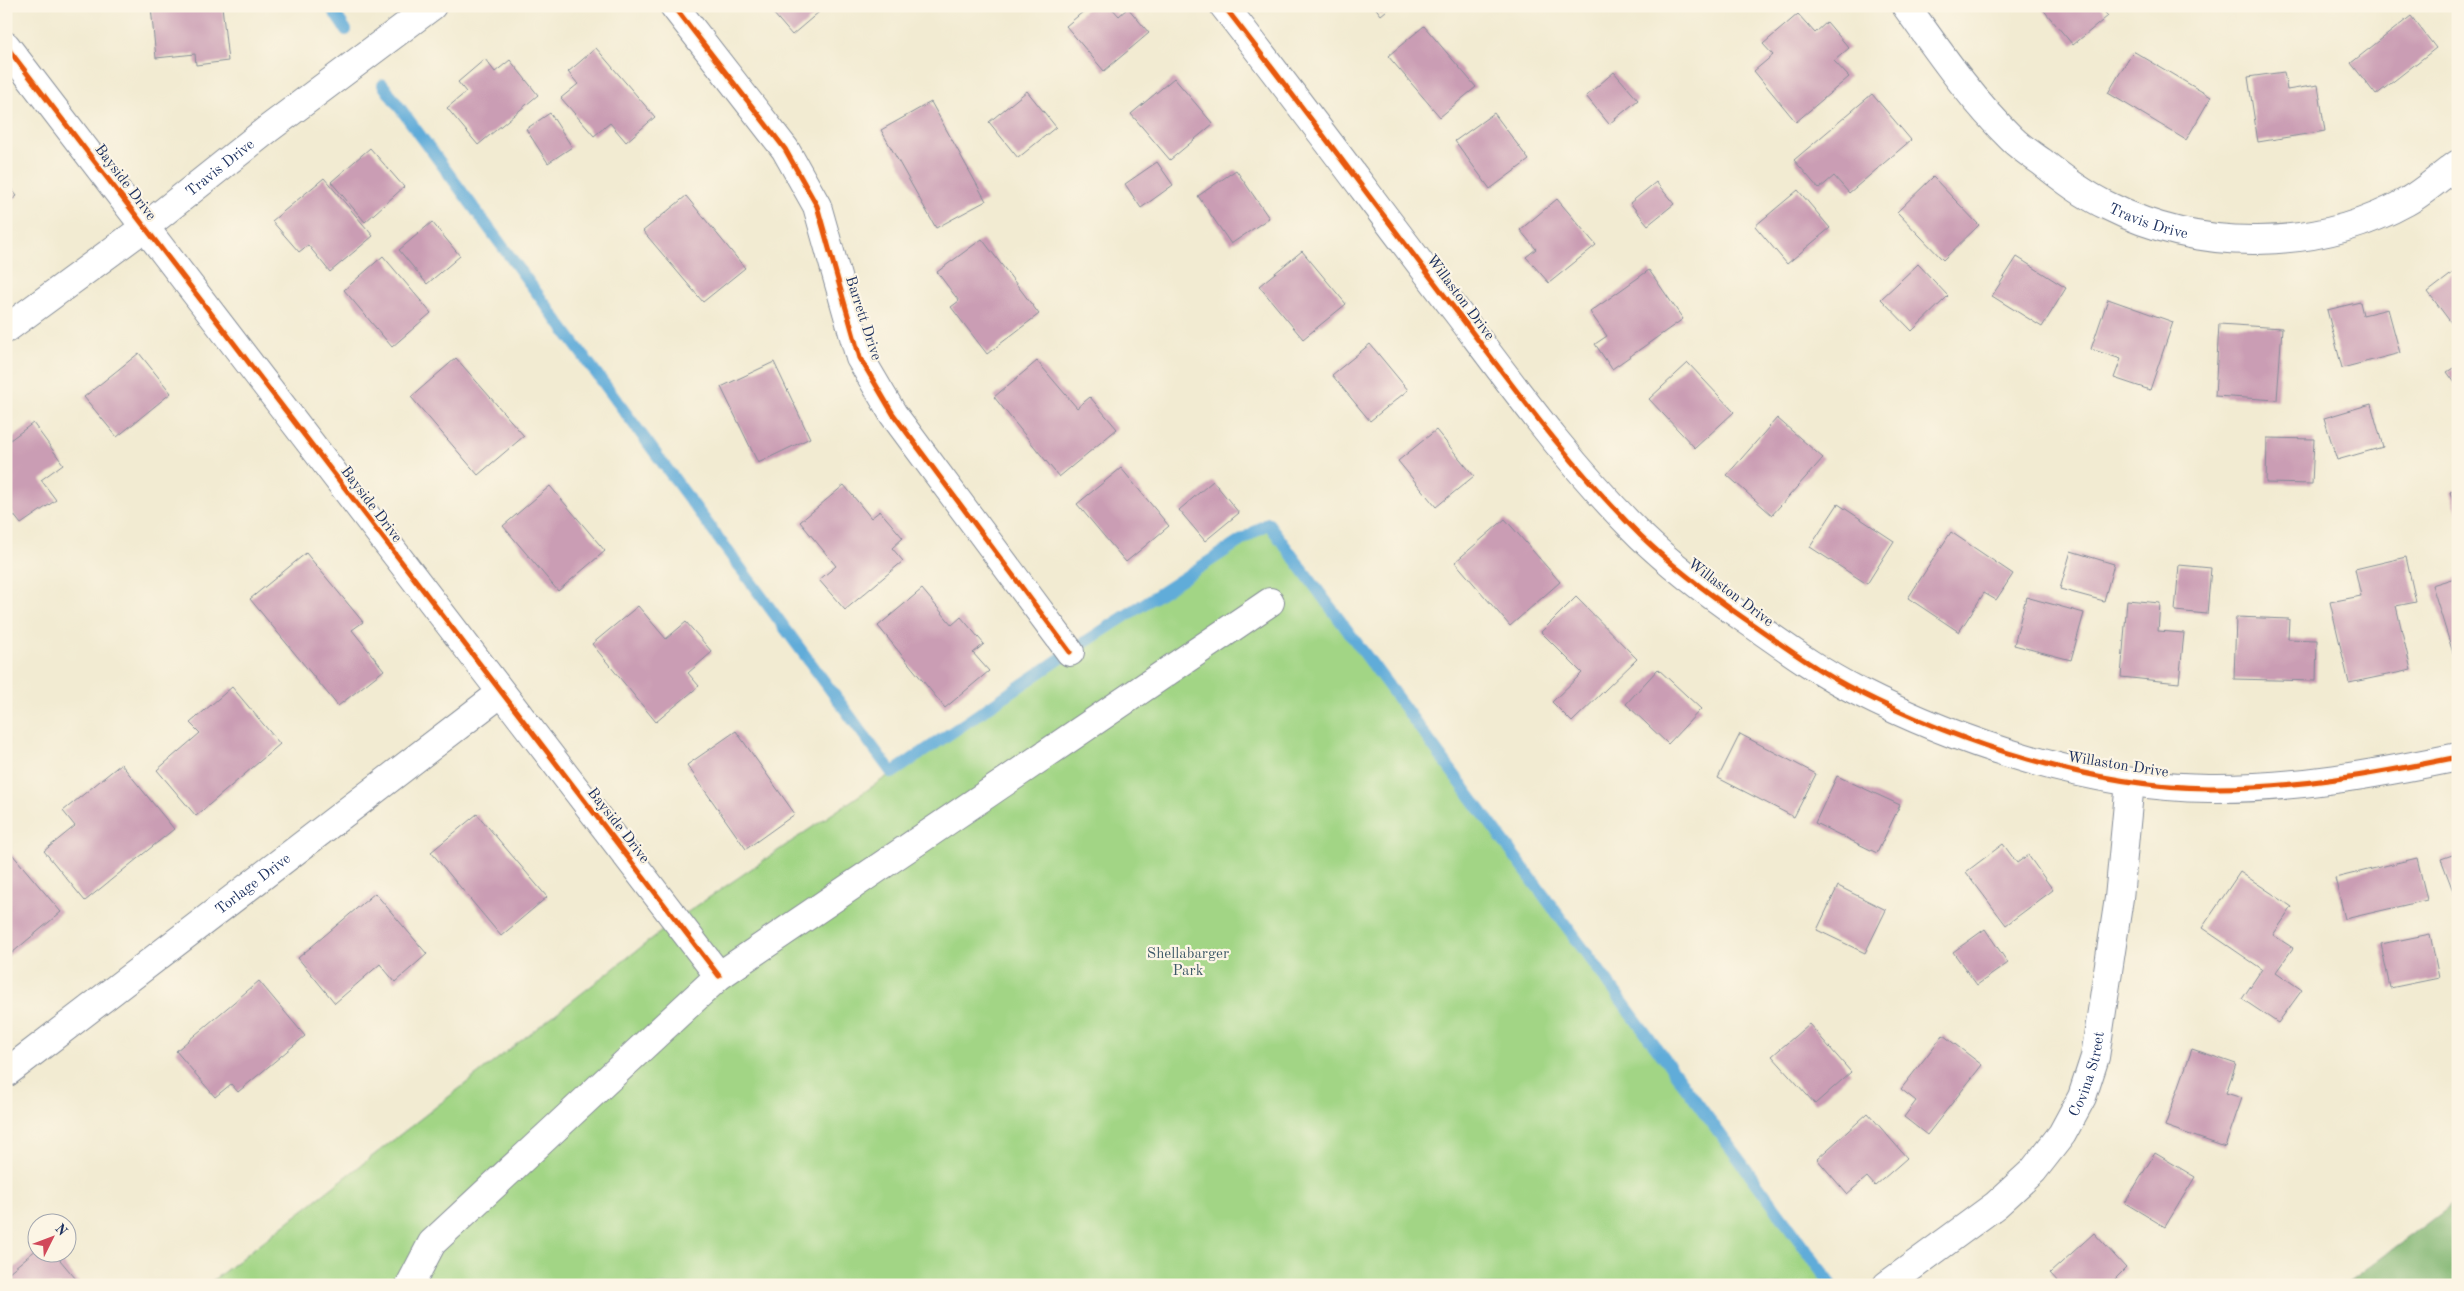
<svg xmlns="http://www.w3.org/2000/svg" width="2464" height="1291" font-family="'Old Standard TT',serif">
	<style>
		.green { fill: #a2d585; stroke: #5e8272 }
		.forest { fill: #81b672; stroke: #4e7268 }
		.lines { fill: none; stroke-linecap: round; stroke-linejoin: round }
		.stream { stroke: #61acd9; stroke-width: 12 }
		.building { fill: #ca9db4 }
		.minor-casing { stroke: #868d98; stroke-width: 30 }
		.minor { stroke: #fff; stroke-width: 28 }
		.cycleway-casing { stroke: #fcf5e5; stroke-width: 8 }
		.cycleway { stroke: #e8590c; stroke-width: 5 }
		.labels { text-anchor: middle; stroke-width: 4.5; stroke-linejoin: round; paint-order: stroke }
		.street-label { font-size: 15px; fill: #1b2f5e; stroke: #fcf5e5 }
		.park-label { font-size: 15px; fill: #3d5868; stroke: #fcf5e5 }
	</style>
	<rect width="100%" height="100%" fill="#fcf5e5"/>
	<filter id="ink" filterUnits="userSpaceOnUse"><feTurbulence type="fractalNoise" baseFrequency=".02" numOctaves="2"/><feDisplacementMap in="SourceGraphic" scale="10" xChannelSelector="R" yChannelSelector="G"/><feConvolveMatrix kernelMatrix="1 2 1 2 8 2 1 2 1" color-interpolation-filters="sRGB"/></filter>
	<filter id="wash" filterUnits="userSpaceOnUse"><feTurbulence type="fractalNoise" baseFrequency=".0096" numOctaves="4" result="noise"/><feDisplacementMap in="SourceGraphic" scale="20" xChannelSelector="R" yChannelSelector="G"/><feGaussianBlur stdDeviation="1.12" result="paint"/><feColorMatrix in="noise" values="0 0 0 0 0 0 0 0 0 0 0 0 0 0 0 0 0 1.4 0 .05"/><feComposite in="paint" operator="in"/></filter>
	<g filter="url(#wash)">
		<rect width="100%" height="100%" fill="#f2ebd2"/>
		<path class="green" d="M1268 523 1622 1010 1829 1285H207L676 920 1070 652Z"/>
		<path class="forest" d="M2458 1200V1285H2345Z"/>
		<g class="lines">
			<g class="stream">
				<path d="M330 6 346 30"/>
				<path d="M383 85 892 773 1070 652 1268 523 1832 1285"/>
			</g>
		</g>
		<g id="blocks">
			<g class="building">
				<path d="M161 6H222L228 61 196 65 195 54 156 58 151 7Z"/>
				<path d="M767 6H826L792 35Z"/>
				<path d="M1090 6H1110L1119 16 1128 8 1149 33 1104 71 1066 26Z"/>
				<path d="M1374 6H1392L1381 15Z"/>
				<path d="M2040 6H2099L2108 16 2073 45Z"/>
				<path d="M1798 14 1815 33 1827 22 1849 48 1834 61 1849 77 1796 122 1754 71 1773 55 1763 44Z"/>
				<path d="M2411 16 2436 48 2376 95 2351 63Z"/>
				<path d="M1424 26 1476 87 1440 117 1388 56Z"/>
				<path d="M596 48 655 117 626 142 610 123 594 136 561 98 578 84 568 72Z"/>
				<path d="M2133 51 2211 97 2186 140 2108 93Z"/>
				<path d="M485 59 495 72 510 60 538 95 478 145 447 108 466 92 458 82Z"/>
				<path d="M1614 72 1638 100 1609 124 1586 96Z"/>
				<path d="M2284 72 2287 90 2318 85 2325 131 2258 142 2248 77Z"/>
				<path d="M1174 78 1213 124 1170 160 1131 114Z"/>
				<path d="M1027 91 1056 127 1018 158 989 122Z"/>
				<path d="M1872 94 1911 140 1849 193 1834 176 1819 189 1794 160Z"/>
				<path d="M931 102 986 201 936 228 881 130Z"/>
				<path d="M550 113 572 147 548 163 526 129Z"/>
				<path d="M1494 113 1529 160 1490 189 1455 141Z"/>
				<path d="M370 148 404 187 365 222 331 182Z"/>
				<path d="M1157 162 1173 185 1141 208 1125 184Z"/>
				<path d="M1236 170 1269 218 1231 244 1198 196Z"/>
				<path d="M1933 177 1979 225 1943 260 1897 212Z"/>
				<path d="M324 178 373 236 330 272 308 245 299 252 272 221Z"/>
				<path d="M6 182 17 196 6 204Z"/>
				<path d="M1656 182 1674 204 1648 225 1630 203Z"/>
				<path d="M1798 190 1830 228 1787 264 1755 226Z"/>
				<path d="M686 196 745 268 703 302 643 231Z"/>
				<path d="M1557 199 1596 245 1549 283 1526 257 1536 249 1520 230Z"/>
				<path d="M432 222 460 256 427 284 399 250Z"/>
				<path d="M982 239 1039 314 987 354 951 307 959 301 937 272Z"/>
				<path d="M1302 251 1346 304 1303 339 1259 286Z"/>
				<path d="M383 256 431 313 392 347 344 290Z"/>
				<path d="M2017 257 2066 288 2042 327 1992 296Z"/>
				<path d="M1918 264 1948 296 1912 331 1881 299Z"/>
				<path d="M2458 269V332L2428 292Z"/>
				<path d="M1649 270 1683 319 1612 369 1595 344 1607 336 1590 312Z"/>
				<path d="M2108 299 2173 322 2150 390 2114 378 2121 359 2091 349Z"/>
				<path d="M2360 302 2363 315 2388 309 2400 353 2342 368 2327 310Z"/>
				<path d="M2219 324 2282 328 2277 400 2215 396Z"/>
				<path d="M1370 344 1408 390 1370 421 1332 375Z"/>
				<path d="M139 353 171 393 117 437 84 397Z"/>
				<path d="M456 358 524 436 478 475 411 397Z"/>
				<path d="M1037 361 1077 408 1090 397 1117 429 1059 477 994 397Z"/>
				<path d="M774 362 810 438 758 463 721 387Z"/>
				<path d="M1688 363 1734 412 1695 448 1649 399Z"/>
				<path d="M2458 365V387L2447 372Z"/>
				<path d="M2371 404 2383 447 2337 460 2324 418Z"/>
				<path d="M1777 418 1823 458 1772 515 1727 475Z"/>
				<path d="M33 423 63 464 41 480 56 500 21 524 6 505V443Z"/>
				<path d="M1436 430 1474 476 1436 507 1398 461Z"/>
				<path d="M2267 438 2314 439 2312 484 2266 483Z"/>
				<path d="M1121 468 1169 526 1126 562 1077 504Z"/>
				<path d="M1213 481 1239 513 1205 541 1179 510Z"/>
				<path d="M844 485 871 518 880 511 903 538 892 548 903 561 845 610 819 580 836 566 800 522Z"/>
				<path d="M550 486 605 551 558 591 503 526Z"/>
				<path d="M2458 489V514L2450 492Z"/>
				<path d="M1838 504 1894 541 1867 584 1810 547Z"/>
				<path d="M1505 519 1560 582 1510 626 1455 562Z"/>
				<path d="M1951 532 2013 574 1996 600 1984 593 1959 632 1908 598Z"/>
				<path d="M2071 551 2114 564 2104 601 2060 589Z"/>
				<path d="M306 553 363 622 352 630 384 670 338 706 250 599Z"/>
				<path d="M2406 557 2416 602 2396 606 2411 670 2349 683 2330 602 2361 596 2355 569Z"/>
				<path d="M2179 565 2211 568 2207 614 2175 611Z"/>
				<path d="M2458 577V651L2453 653 2432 585Z"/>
				<path d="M922 589 952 625 961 617 984 644 973 653 989 671 945 708 878 626Z"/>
				<path d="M1576 597 1637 659 1572 722 1552 702 1582 673 1541 632Z"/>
				<path d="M2026 597 2084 613 2071 660 2014 645Z"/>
				<path d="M2127 600 2160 603 2158 631 2184 633 2179 683 2121 677Z"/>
				<path d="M638 606 666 639 686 622 712 652 688 673 699 686 656 722 592 644Z"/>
				<path d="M2236 617 2289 619 2288 639 2317 640 2316 681 2234 679Z"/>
				<path d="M1658 669 1701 709 1668 744 1626 704Z"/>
				<path d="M232 687 280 744 196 816 157 770 200 733 190 723Z"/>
				<path d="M736 731 795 814 746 849 687 765Z"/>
				<path d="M1740 734 1816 774 1794 817 1718 778Z"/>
				<path d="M121 764 174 829 85 901 44 851 75 826 63 811Z"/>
				<path d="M1837 776 1900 805 1877 853 1815 823Z"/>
				<path d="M477 814 547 897 501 936 431 852Z"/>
				<path d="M2003 844 2017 863 2028 855 2053 890 2006 925 1966 872Z"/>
				<path d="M2458 853V904L2441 859Z"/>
				<path d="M12 854 61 912 6 958V858Z"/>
				<path d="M2417 858 2427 900 2345 919 2335 878Z"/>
				<path d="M2240 872 2292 907 2273 935 2293 948 2276 972 2302 990 2278 1023 2242 999 2262 969 2202 928Z"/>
				<path d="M1838 886 1886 910 1865 953 1817 930Z"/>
				<path d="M375 893 427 954 395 982 380 964 335 1003 298 958Z"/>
				<path d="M1985 929 2008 963 1977 985 1953 952Z"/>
				<path d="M2430 934 2439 978 2390 988 2381 944Z"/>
				<path d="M259 981 305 1036 238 1092 231 1084 215 1097 176 1051Z"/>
				<path d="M1809 1024 1851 1072 1815 1104 1772 1056Z"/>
				<path d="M1943 1035 1982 1065 1927 1135 1904 1117 1916 1101 1901 1089Z"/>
				<path d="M2192 1049 2236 1064 2226 1093 2242 1098 2225 1147 2165 1126Z"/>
				<path d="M1868 1113 1907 1158 1875 1186 1867 1177 1847 1194 1817 1159Z"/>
				<path d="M2155 1153 2195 1177 2165 1227 2125 1203Z"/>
				<path d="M2094 1233 2126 1268 2109 1285H2061L2050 1273Z"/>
				<path d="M38 1248V1254H55L81 1285H18L8 1273Z"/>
			</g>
		</g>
	</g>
	<g filter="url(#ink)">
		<use href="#blocks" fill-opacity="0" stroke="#868d98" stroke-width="1"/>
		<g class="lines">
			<defs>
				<g id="minor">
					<path d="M674 6 785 149 817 206 860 358 893 414 1070 652"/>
					<path d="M1224 6C1303 107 1379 210 1457 312 1515 389 1572 468 1641 536 1672 566 1709 594 1745 619 1781 644 1817 671 1857 691 1961 744 2092 787 2209 788 2294 789 2375 774 2458 757"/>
					<path id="s1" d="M1906 6C1939 52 1971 99 2012 139 2021 148 2032 155 2042 162 2062 178 2084 195 2108 206 2199 252 2316 252 2406 202 2424 192 2441 176 2458 164"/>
					<path d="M6 46 719 976"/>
					<path id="s2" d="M6 329 145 227 268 129 432 6"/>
					<path id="s3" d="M6 1073 501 693"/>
					<path d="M410 1285 432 1243 719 976 1270 602"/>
					<path id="s4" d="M1887 1285 1996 1205 2033 1171 2062 1134 2082 1097 2095 1057 2119 898 2130 782"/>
				</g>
			</defs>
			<use href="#minor" class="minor-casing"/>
			<use href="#minor" class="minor"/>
			<defs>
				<g id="cycleway">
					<path d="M674 6 785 149 817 206 860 358 893 414 1070 652"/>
					<path d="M1224 6C1303 107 1379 210 1457 312 1515 389 1572 468 1641 536 1672 566 1709 594 1745 619 1781 644 1817 671 1857 691 1961 744 2092 787 2209 788 2294 789 2375 774 2458 757"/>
					<path d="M6 46 719 976"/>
				</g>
			</defs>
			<use href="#cycleway" class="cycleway-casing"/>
			<use href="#cycleway" class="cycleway"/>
		</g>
	</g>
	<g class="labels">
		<g class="street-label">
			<text dy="5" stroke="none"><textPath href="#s2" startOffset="268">Travis Drive</textPath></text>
			<text transform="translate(126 182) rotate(53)" y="5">Bayside Drive</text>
			<text dy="5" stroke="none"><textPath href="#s1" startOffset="331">Travis Drive</textPath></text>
			<text transform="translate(1461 297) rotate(53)" y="5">Willaston Drive</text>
			<text transform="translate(864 318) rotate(72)" y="5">Barrett Drive</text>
			<text transform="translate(372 504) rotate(53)" y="5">Bayside Drive</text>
			<text transform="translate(1731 592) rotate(37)" y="5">Willaston Drive</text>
			<text transform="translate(2118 764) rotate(9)" y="5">Willaston Drive</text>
			<text transform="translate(619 825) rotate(52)" y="5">Bayside Drive</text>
			<text dy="5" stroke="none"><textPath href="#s3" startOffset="311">Torlage Drive</textPath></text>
			<text dy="5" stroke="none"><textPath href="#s4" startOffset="298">Covina Street</textPath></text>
		</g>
		<g class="park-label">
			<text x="1188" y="958">Shellabarger<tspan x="1188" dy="17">Park</tspan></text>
		</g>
	</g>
	<rect width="2464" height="1291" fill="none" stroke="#fcf5e5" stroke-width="25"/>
	<g transform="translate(52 1238) rotate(48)"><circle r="24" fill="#fcf5e5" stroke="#a2a6af"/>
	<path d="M0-4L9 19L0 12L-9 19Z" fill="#d1495b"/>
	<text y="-8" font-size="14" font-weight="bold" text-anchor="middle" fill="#1b2f5e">N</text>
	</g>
</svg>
